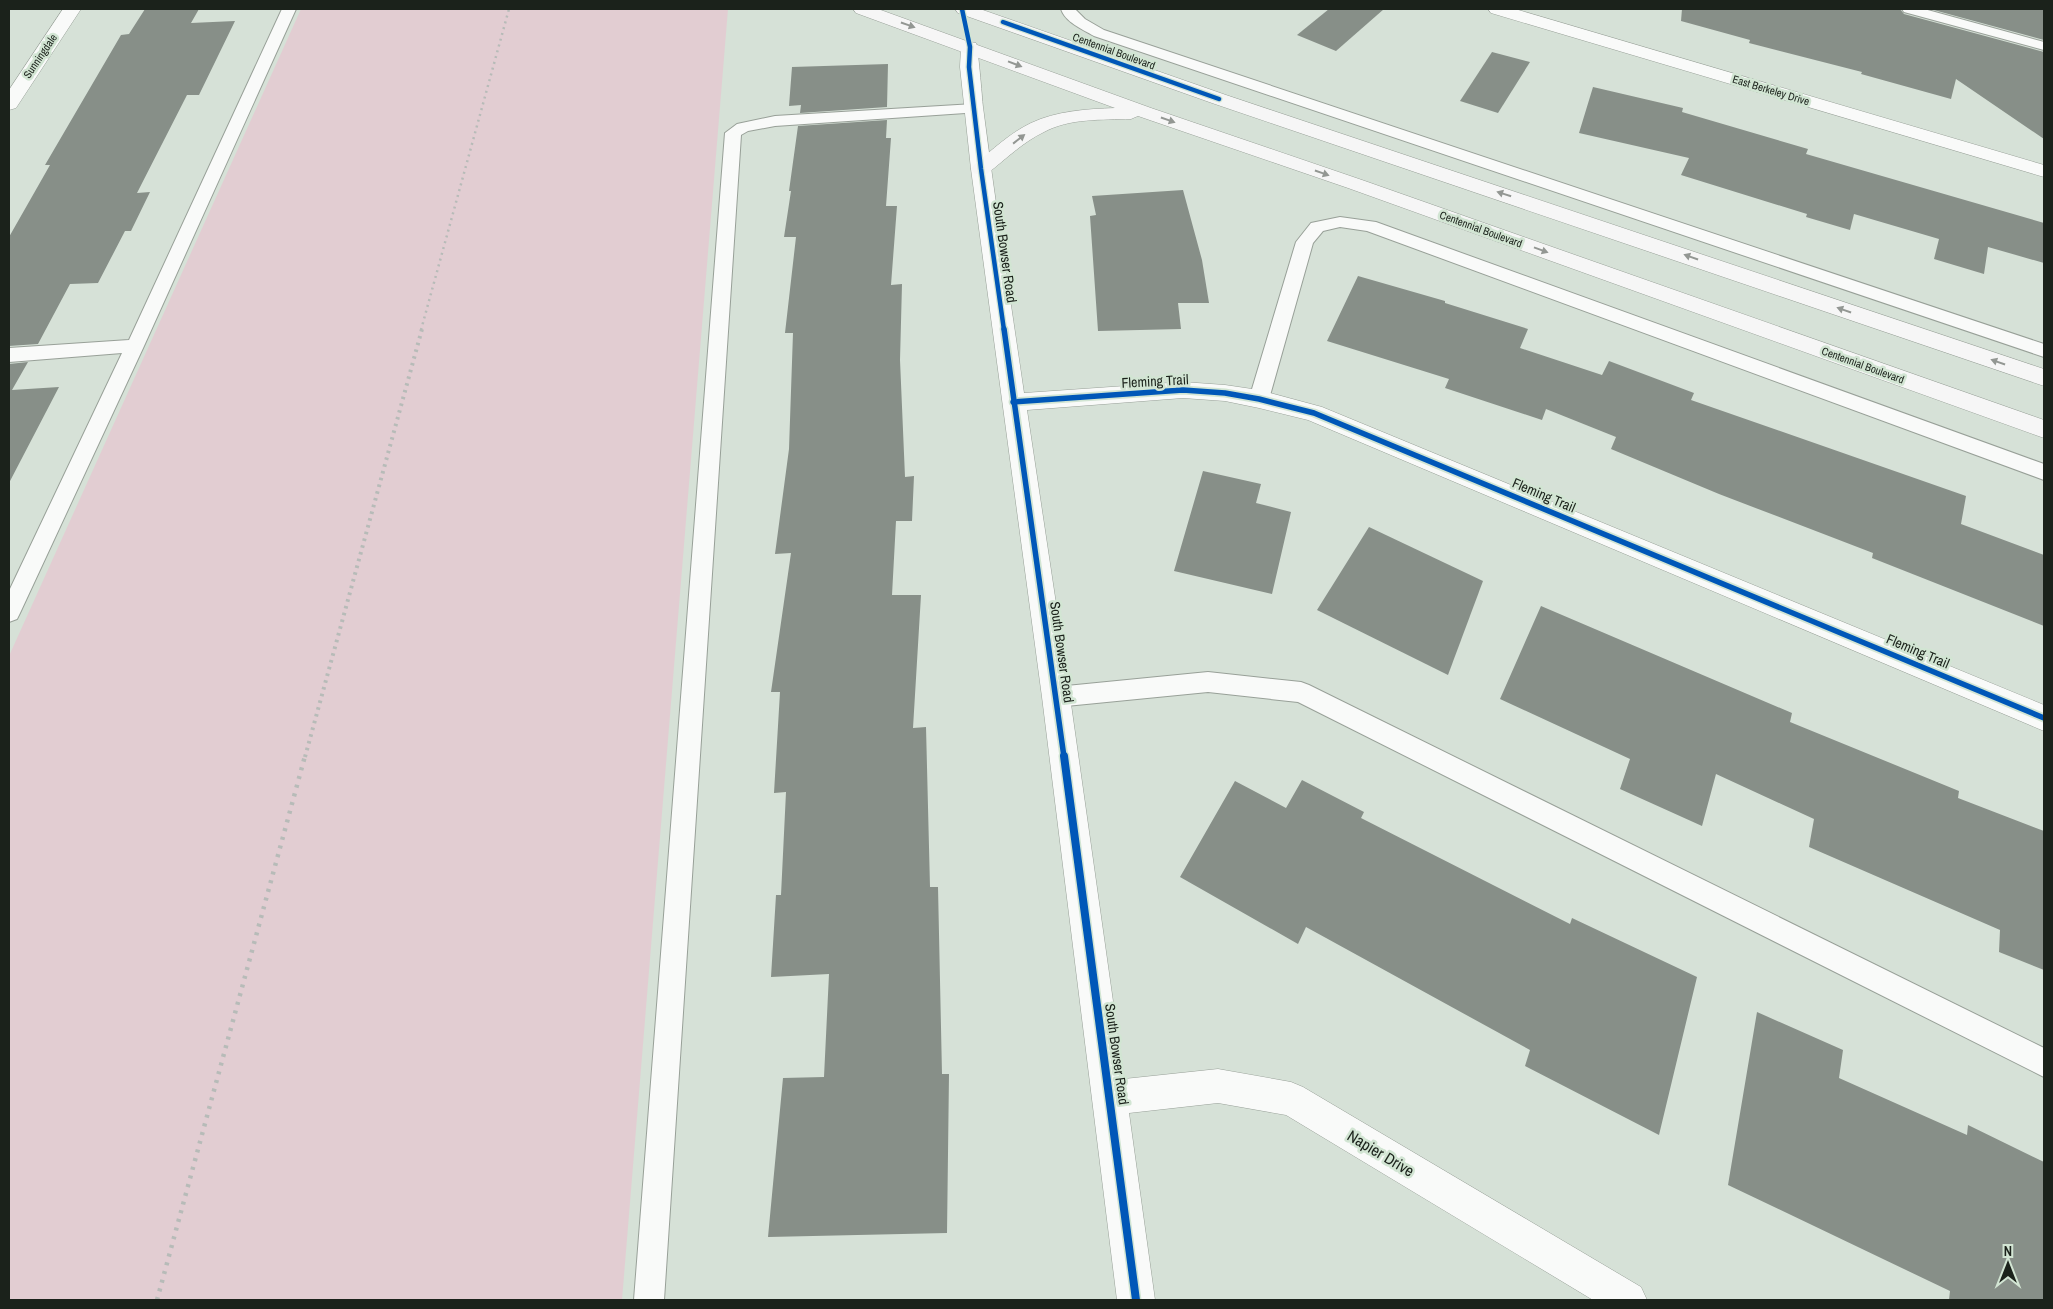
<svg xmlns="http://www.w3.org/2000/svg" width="2053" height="1309" font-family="'Archivo Narrow',sans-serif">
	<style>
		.green { fill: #e2cdd2 }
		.building { fill: #878f88 }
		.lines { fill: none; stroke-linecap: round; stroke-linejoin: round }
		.lane-casing { stroke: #98a098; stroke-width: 2 }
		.street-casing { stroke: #98a098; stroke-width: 1 }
		.secondary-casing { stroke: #98a098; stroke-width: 1 }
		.lane { fill: #f9faf9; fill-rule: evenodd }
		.street { fill: #f9faf9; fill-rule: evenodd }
		.secondary { fill: #f6f6f6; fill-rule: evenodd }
		.rail-far2 { stroke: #b7bbb8; stroke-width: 2.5; stroke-dasharray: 2 4; stroke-linecap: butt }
		.rail-far1 { stroke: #b7bbb8; stroke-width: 4; stroke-dasharray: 2.5 4.5; stroke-linecap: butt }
		.rail { stroke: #b7bbb8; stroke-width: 4.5; stroke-dasharray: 3 6; stroke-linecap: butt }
		.cycleway-far2-casing { stroke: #d2e5d3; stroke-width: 7 }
		.cycleway-far1-casing { stroke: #d2e5d3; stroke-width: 9 }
		.cycleway-casing { stroke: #d2e5d3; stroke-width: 11 }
		.cycleway-far2 { stroke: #0057b8; stroke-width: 4.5 }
		.cycleway-far1 { stroke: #0057b8; stroke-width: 5.5 }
		.cycleway { stroke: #0057b8; stroke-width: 8 }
		.oneway { fill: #939793 }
		.labels { text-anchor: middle; stroke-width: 5; stroke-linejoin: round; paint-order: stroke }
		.far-street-label { font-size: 11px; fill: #1b221b; stroke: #d2e5d3 }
		.street-label { font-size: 14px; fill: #1b221b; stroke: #d2e5d3 }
		.near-street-label { font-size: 16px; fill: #1b221b; stroke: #d2e5d3 }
	</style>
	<rect width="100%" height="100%" fill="#d6e1d7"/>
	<path class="green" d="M301 9H728L622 1300H9V656Z"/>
	<g class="building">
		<path d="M145 9H199L191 23 235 21 199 95H187L137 193 150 192 131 231H125L98 283 70 284 38 344 9 346V237L50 165H45L121 35 129 34Z"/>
		<path d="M1329 9H1384L1336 51 1297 35Z"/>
		<path d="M1682 9H1900L1904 14 2044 52V139L1956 79 1951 99 1861 74 1862 72 1749 43 1750 40 1681 21Z"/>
		<path d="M1930 9H2044V40Z"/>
		<path d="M1492 52 1530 62 1498 113 1460 101Z"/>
		<path d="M888 64 887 107 800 113 801 105 789 106 792 67Z"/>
		<path d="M1593 87 1683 108 1682 112 1808 149 1806 154 2044 223V263L1988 247 1984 274 1934 259 1939 239 1854 214 1850 230 1806 217 1807 214 1681 175 1689 158 1579 133Z"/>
		<path d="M887 120 886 138H891L886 206H897L891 285 902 284 900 360 905 477 914 476 912 521H896L892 595H921L913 728 926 727 930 887H938L942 1074H949L947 1233 768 1237 783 1078 824 1077 829 974 771 977 776 895H781L786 792 774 793 780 692H771L791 553 775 554 789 449 793 333H785L796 237H784L791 191H789L798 126Z"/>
		<path d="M1183 190 1202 260 1209 303H1178L1181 329 1098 331 1090 216 1096 215 1092 196Z"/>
		<path d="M1358 276 1445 301V303L1528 329 1520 348 1602 375 1609 361 1694 393 1691 400 1966 496 1961 524 2044 555V626L1872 558 1873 553 1719 494 1611 449 1616 437 1546 409 1542 420 1445 388 1449 379 1327 341Z"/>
		<path d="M28 362 12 390 59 387 9 483V364Z"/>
		<path d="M1203 471 1261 484 1256 503 1291 512 1272 594 1174 571Z"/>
		<path d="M1369 527 1483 581 1448 675 1317 610Z"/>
		<path d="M1541 606 1792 713 1790 722 1959 791 1958 798 2044 831V970L1999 952 2000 930 1809 847 1814 819 1716 774 1702 826 1620 789 1630 759 1500 699Z"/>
		<path d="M1302 780 1364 812 1361 818 1570 924 1572 918 1697 977 1659 1135 1525 1066 1530 1050 1306 927 1298 944 1180 877 1235 781 1286 808Z"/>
		<path d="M1757 1012 1843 1050 1839 1078 1967 1135 1968 1125 2044 1162V1300H1949L1950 1291 1728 1185Z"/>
	</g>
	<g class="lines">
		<defs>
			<g id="lane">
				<path d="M282 9H296L144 346 20 613 17 619 9 622V591L122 353 9 362V348L129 340Z"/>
				<path d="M1061 9H1075L1085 19 1104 30 2044 344V357L1094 36C1082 29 1065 22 1061 9Z"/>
				<path d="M1902 9H1924L2044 42V50L1904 12Z"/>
				<path d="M974 104 980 106 982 109 980 112 775 126 748 131 741 135 664 1300H634L725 133 737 124 775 116Z"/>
				<path d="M1340 217 1376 222 2044 464V480L1367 231 1340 227 1323 231 1313 243 1269 399 1266 404 1259 406 1252 404 1249 399 1296 242 1311 223Z"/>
				<path d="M1208 672 1301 682 1309 685 2044 1048V1077L1298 702 1208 692 1056 707 1048 704 1044 697 1048 690 1056 687Z"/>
			</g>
			<g id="street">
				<path d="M63 9H81L16 108 9 110V90Z"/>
				<path d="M1488 9H1515L2044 165V177L1491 13Z"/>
				<path d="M970 42 976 43C978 46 982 97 983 107 995 202 1010 297 1024 393L1183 382 1225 385 1259 390 1322 407 2044 705V731L1308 420 1259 408 1225 401 1183 398 1027 410 1070 697 1124 1079 1218 1069 1291 1082 1303 1087 1641 1287 1647 1300H1593L1286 1115 1218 1103 1129 1113 1155 1300H1117L1042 697 971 169 960 67 961 47 964 43Z"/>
			</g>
			<g id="secondary">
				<path d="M853 9H878L1151 108 1362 180 2044 420V438L1348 188 1138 116 1131 119C1102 120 1070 118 1044 132 1023 142 1006 159 988 173L981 175 974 173 971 169 974 165C992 150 1010 133 1031 123 1056 111 1087 109 1115 108L856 13Z"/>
				<path d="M955 9H980L1226 95 2044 369V386L1212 103 958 13Z"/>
			</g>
		</defs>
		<use href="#lane" class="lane-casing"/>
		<use href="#street" class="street-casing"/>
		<use href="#secondary" class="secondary-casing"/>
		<use href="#lane" class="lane"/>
		<use href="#street" class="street"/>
		<use href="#secondary" class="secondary"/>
		<path class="rail-far2" d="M421 330 509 9"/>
		<path class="rail-far1" d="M305 757 422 329"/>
		<path class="rail" d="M157 1300 305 756"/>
		<defs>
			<g id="cycleway-far2">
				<path d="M962 9 970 47 969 67 981 169 1004 330"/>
				<path d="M1003 22 1219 99"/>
			</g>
			<g id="cycleway-far1">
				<path d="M1004 329 1064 757"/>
				<path d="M1013 402 1183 390 1225 393 1259 399 1314 413 2044 718"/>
			</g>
			<path id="cycleway" d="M1064 756 1136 1300"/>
		</defs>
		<use href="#cycleway-far2" class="cycleway-far2-casing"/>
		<use href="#cycleway-far1" class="cycleway-far1-casing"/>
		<use href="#cycleway" class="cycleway-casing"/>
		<use href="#cycleway-far2" class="cycleway-far2"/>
		<use href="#cycleway-far1" class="cycleway-far1"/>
		<use href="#cycleway" class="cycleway"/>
	</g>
	<defs><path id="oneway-solid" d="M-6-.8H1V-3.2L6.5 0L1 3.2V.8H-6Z" transform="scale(1.25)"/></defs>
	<g class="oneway">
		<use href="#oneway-solid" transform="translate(908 25) rotate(19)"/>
		<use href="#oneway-solid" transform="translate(1015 64) rotate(21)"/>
		<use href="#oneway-solid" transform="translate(1168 120) rotate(19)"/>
		<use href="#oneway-solid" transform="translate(1019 139) rotate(-38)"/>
		<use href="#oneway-solid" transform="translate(1322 173) rotate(19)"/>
		<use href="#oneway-solid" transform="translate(1504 194) rotate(-162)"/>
		<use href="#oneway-solid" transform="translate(1541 250) rotate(20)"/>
		<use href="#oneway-solid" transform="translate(1691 257) rotate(-161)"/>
		<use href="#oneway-solid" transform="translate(1844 310) rotate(-161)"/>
		<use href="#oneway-solid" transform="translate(1998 362) rotate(-161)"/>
	</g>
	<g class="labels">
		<g class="far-street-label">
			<text transform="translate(1114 51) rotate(20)" y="4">Centennial Boulevard</text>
			<text transform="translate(40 56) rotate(-56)" y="4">Sunningdale</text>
			<text transform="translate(1771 90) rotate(17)" y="4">East Berkeley Drive</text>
			<text transform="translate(1481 229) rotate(20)" y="4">Centennial Boulevard</text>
			<text transform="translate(1863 365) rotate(20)" y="4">Centennial Boulevard</text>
		</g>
		<g class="street-label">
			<text transform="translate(1005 252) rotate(82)" y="5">South Bowser Road</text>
			<text transform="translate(1155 381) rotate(-3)" y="5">Fleming Trail</text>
			<text transform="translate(1544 495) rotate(23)" y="5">Fleming Trail</text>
			<text transform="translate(1918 651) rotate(23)" y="5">Fleming Trail</text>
			<text transform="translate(1062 652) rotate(82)" y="5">South Bowser Road</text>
			<text transform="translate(1117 1054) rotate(82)" y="5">South Bowser Road</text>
		</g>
		<g class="near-street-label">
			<text transform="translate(1381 1153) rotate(31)" y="6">Napier Drive</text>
		</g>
	</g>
	<rect width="2053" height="1309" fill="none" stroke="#1b221b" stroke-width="20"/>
	<g transform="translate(2008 1264)" stroke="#d2e5d3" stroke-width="4" paint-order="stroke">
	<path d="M0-4L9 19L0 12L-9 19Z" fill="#1b221b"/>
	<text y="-8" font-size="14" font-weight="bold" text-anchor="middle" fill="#1b221b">N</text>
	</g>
</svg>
